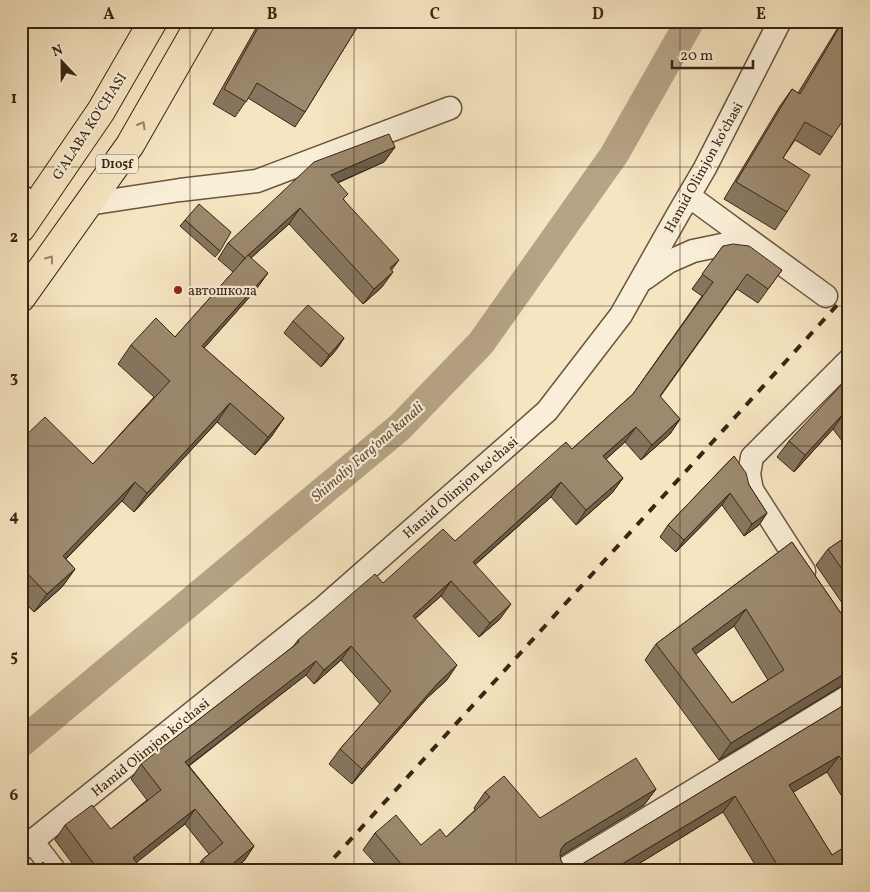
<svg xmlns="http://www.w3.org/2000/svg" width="870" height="892" font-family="Vollkorn,serif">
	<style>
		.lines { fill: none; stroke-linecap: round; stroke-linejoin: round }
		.canal { stroke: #b6a486; stroke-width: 29 }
		.service-casing { stroke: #69553f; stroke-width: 14 }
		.minor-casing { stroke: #69553f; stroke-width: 25 }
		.primary-casing { stroke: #3a2514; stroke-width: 30 }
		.service { stroke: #f9eed7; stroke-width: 11 }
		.minor { stroke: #f9eed7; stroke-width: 22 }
		.primary { stroke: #f6e5c1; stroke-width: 28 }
		.rail { stroke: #3a2514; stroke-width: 4; stroke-dasharray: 9 9; stroke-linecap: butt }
		.wall { fill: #86765f; stroke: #3a2514; fill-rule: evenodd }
		.shaded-wall { fill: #6d604d; stroke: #3a2514 }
		.building { fill: #9c896e; stroke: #3a2514; fill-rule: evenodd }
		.oneway { stroke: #98856a }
		.grid { fill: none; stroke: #3a2514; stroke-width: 1; stroke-opacity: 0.55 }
		.poi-dot { fill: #8f2418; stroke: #f9eed7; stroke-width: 2 }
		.labels { text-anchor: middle; stroke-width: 4.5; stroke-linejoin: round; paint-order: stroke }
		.shield { fill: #f9eed7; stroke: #73614e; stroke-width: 1 }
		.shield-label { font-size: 12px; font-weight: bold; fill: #3a2514 }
		.street-label { font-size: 14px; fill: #3a2514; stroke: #f9eed7 }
		.poi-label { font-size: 14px; fill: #3a2514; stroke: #f9eed7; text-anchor: start }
		.water-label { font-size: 15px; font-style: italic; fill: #65513c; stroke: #f9eed7 }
		.neatline { fill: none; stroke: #3a2514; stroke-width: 2 }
		.grid-label { font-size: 16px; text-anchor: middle; font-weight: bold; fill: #3a2514 }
	</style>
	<rect width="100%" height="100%" fill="#f6e5c1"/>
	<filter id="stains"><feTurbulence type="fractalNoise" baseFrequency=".004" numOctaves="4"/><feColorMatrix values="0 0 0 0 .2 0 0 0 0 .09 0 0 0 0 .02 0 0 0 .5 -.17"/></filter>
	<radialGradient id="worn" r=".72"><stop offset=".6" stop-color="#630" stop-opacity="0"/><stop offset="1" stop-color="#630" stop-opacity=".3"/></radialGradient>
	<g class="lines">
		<path class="canal" d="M21 743 400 427 481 343 614 155 690 21"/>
		<defs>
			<path id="service" d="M21 189 39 202"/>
			<g id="minor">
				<path d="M689 196 826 296"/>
				<path d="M88 204 180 190 257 181 450 108"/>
				<path d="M644 279 668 262 693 251 722 245 753 249"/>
				<path d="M804 571 752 490 749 474 752 457 849 360"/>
				<path d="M32 841 55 871"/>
				<path d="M21 850 324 607 547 411 621 315 677 216 705 168 780 21"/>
				<path d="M561 871 849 696"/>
			</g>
			<g id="primary">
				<path d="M21 228 101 111 153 21"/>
				<path d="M21 298 130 145 201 21"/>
			</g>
		</defs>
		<use href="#service" class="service-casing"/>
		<use href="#minor" class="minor-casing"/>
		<use href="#primary" class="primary-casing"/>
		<use href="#service" class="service"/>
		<use href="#minor" class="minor"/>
		<use href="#primary" class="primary"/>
		<path class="rail" d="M322 871 849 292"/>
	</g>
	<g class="wall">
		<path d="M260 21H361L305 112 295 127 248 98 235 117 213 104Z"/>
		<path d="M842 21H849L832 137 820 155 795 140 783 158 787 212 775 230 724 199 780 106 792 89 798 93Z"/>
		<path d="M395 147 384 162 338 183 344 200 392 271 382 287 363 304 289 224 251 258 255 291 204 348 284 418 271 437 255 455 217 422 134 512 122 501 66 559 75 569 62 587 34 612 21 599V440L93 464 154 397 118 364 131 345 175 337 233 272 218 259 228 243Z"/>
		<path d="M185 220 220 251 215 257 180 226Z"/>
		<path d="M723 246 782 270 758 303 737 289 660 397 680 419 670 434 641 460 625 442 606 459 623 478 612 493 576 525 551 497 475 565 500 619 479 637 441 596 415 619 447 680 427 698 352 784 329 764 340 749 380 704 341 660 314 684 306 675 189 766 254 846 244 861 231 871H194L202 860 209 854 185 824 136 862 143 871H78L55 840 65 825 111 829 147 800 131 779 141 764 293 647 298 640 383 583 455 541 572 449 633 394 702 296 692 289Z"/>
		<path d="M293 321 344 338 336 350 321 367 284 333Z"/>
		<path d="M849 379V450L833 429 794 472 777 457 789 441Z"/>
		<path d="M734 456 749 485 767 513 759 525 744 536 722 505 676 552 660 537 668 525Z"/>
		<path d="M849 535V613L816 565 828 549Z"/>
		<path d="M792 542 849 625V683L843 685 719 760 645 660 656 644ZM734 626 768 680 732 703 695 654Z"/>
		<path d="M849 702V808L827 772 793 792 832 855 849 871H759L723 812 627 871H382L363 850 375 833 421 845 446 837 475 810 474 808 485 792 540 818 656 789 644 805 560 856 561 861 566 866 573 868 579 866Z"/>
	</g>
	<g class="shaded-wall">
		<path d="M395 147 384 162 320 190 331 175Z"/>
		<path d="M300 208 289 224 234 273 245 258Z"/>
		<path d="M399 260 388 275 390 268Z"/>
		<path d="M393 272 382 287 363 304 374 289Z"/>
		<path d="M268 273 255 291 189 365 202 346Z"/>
		<path d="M344 338 336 350 321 367 329 355Z"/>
		<path d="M230 403 217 422 134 512 147 493Z"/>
		<path d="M844 413 833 429 794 472 805 455Z"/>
		<path d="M284 418 271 437 255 455 268 437Z"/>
		<path d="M680 419 670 434 641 460 652 445Z"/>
		<path d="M636 427 625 442 593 471 603 456Z"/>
		<path d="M623 478 612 493 576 525 586 510Z"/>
		<path d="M135 482 122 501 50 575 63 556Z"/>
		<path d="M561 482 551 497 462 576 473 562Z"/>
		<path d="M730 493 722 505 676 552 684 540Z"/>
		<path d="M767 513 759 525 744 536 752 524Z"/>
		<path d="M75 569 62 587 34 612 47 594Z"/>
		<path d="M451 581 441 596 402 630 413 616Z"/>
		<path d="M511 604 500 619 479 637 490 623Z"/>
		<path d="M746 609 734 626 680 666 692 649Z"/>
		<path d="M351 646 341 660 314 684 324 670Z"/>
		<path d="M316 661 306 675 175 776 185 762Z"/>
		<path d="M457 665 447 680 427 698 352 784 362 769 438 683Z"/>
		<path d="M849 671V683L843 685 719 760 731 743Z"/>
		<path d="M839 756 827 772 777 802 789 785Z"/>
		<path d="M656 789 644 805 554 860 561 849 565 844Z"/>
		<path d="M735 796 723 812 627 871H614L617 867Z"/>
		<path d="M195 809 185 824 126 871 133 858Z"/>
		<path d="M254 846 244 861 231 871H224Z"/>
	</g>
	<g class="building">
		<path d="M262 21H361L305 112 257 83 246 102 224 89Z"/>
		<path d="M843 21H849V111L832 137 805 122 783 158 810 175 787 212 736 182 792 89 800 94Z"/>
		<path d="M389 134 395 147 331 175 348 194 343 199 399 260 390 268 393 272 374 289 300 208 245 258 228 243 314 162Z"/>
		<path d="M199 204 231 232 220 251 185 220Z"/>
		<path d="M733 244 749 246 782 270 768 289 747 274 660 396 680 419 652 445 636 427 603 456 623 478 586 510 561 482 473 562 511 604 490 623 451 581 413 616 457 665 438 683 362 769 340 749 391 691 351 646 324 670 316 661 185 762 254 846 224 871H210L202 860 223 843 195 809 133 858 143 871H99L65 825 92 805 111 829 161 790 141 764 299 642 298 640 375 574 383 583 443 529 455 541 566 442 572 449 633 394 713 282 702 274 723 246Z"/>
		<path d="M248 255 268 273 202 346 284 418 268 437 230 403 147 493 135 482 63 556 75 569 47 594 21 567V440L45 417 93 464 170 381 131 345 156 318 175 337Z"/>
		<path d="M308 305 344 338 329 355 293 321Z"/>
		<path d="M848 378 849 379V419L844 413 805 455 789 441Z"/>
		<path d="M734 456 746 473 749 485 767 513 752 524 730 493 684 540 668 525Z"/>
		<path d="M849 535V579L828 549Z"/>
		<path d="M792 542 849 625V671L731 743 656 644ZM746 609 784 670 732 703 692 649Z"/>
		<path d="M849 702V772L839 756 789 785 832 855 849 844V871H781L735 796 617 867 619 871H407L375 833 396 815 421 845 440 829 446 837 490 797 485 792 504 776 540 818 636 758 656 789 565 844 561 849 560 855 561 861 566 866 573 868 579 866Z"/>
		<path d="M43 862 51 871H33Z"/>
	</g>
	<defs><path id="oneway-chevron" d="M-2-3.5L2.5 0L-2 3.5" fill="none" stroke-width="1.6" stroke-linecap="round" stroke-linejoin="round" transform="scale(1.25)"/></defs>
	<g class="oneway">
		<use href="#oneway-chevron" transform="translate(142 125) rotate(-60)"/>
		<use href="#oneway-chevron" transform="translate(50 259) rotate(-55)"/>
	</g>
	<path class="grid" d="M190 21V871M354 21V871M516 21V871M680 21V871M21 167H849M21 306H849M21 446H849M21 586H849M21 725H849"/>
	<circle class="poi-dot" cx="178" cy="290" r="5"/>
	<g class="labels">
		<rect class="shield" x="96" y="154.5" width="42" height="19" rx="4"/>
		<g class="shield-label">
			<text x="117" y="168">D105f</text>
		</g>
		<g class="street-label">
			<text transform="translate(89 126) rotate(-57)" y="5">G'ALABA KO'CHASI</text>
			<text transform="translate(703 167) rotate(-61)" y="5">Hamid Olimjon koʻchasi</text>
			<text transform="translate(460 487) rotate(-41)" y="5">Hamid Olimjon koʻchasi</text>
			<text transform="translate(150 747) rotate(-39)" y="5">Hamid Olimjon koʻchasi</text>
		</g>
		<g class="poi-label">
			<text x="188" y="295">автошкола</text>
		</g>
		<g class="water-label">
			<text transform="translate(367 452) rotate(-41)" y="5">Shimoliy Fargʻona kanali</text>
		</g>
	</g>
	<rect width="870" height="892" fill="none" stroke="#f6e5c1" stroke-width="55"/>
	<g transform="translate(62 62) rotate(338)" stroke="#f9eed7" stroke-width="4" paint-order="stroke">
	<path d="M0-4L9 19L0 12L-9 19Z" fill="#3a2514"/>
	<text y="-8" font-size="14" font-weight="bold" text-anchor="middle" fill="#3a2514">N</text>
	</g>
	<path d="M672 60v8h81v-8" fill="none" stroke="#3a2514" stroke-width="2.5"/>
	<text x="680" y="60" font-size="15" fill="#3a2514" stroke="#f9eed7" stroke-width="4" paint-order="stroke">20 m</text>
	<rect x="28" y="28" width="814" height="836" class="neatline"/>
	<g class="grid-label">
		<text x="109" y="19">A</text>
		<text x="272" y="19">B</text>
		<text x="435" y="19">C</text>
		<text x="598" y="19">D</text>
		<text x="761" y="19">E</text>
		<text x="14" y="103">1</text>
		<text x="14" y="242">2</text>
		<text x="14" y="382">3</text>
		<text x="14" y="521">4</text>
		<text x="14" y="661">5</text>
		<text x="14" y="800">6</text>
	</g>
	<rect width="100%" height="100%" filter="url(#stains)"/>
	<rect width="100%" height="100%" fill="url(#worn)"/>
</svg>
